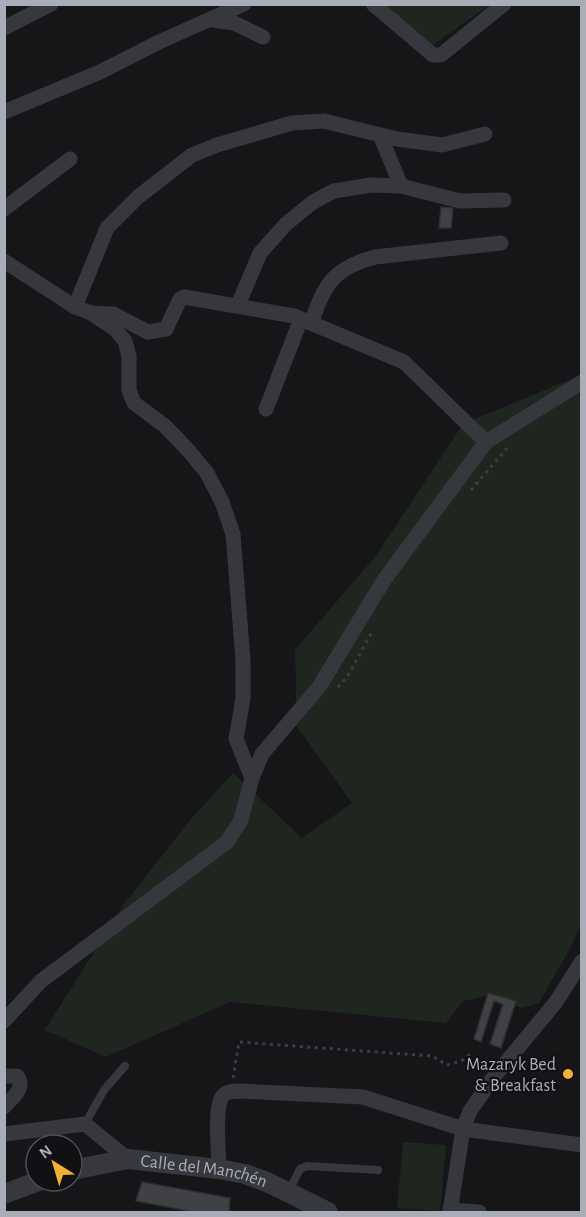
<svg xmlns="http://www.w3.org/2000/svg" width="586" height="1217" font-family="'Alegreya Sans',sans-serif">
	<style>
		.green { fill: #1e261f }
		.building { fill: #404145; stroke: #303034; stroke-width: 1.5 }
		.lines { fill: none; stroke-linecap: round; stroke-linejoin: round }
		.path { stroke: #3d3f44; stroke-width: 3; stroke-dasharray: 3 4.5; stroke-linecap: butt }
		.service { stroke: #37383d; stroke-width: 8 }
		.minor { stroke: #37383d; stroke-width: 15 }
		.tertiary { stroke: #37383d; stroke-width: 20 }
		.poi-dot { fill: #f2b134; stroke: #111113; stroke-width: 2 }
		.labels { text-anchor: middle; stroke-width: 4.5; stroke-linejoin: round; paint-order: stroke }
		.poi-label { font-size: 18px; fill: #a8adb8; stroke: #111113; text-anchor: end }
		.street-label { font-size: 18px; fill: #a8adb8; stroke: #111113 }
	</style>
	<rect width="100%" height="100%" fill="#161618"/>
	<g class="green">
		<path d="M385 5H490L431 46Z"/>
		<path d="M581 375V923L573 943 539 1003 522 1008 486 996 463 1001 446 1023 230 1002 106 1057 45 1030 124 904 191 819 233 773 302 838 352 803 297 727 295 650 375 557 463 424Z"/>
		<path d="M403 1142 446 1145 440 1211 397 1208Z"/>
	</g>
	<g class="building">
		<path d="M441 207 453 208 451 228H439Z"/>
		<path d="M488 993 516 1001 501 1048 490 1044 503 1004 494 1001 481 1042 474 1039Z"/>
		<path d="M142 1182 230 1198 229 1212H194L136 1201Z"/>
	</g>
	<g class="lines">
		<g class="path">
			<path d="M471 490 508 447"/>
			<path d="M338 687 347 677 372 632"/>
			<path d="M233 1078 239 1042 432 1056 447 1065 461 1061 473 1052"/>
		</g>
		<g class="service">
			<path d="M85 1124 104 1090 125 1066"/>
			<path d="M289 1191 300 1169 307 1166 378 1170"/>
		</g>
		<g class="minor">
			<path d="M373 4 433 55H441L504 4"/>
			<path d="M213 20 234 23 263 37"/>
			<path d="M4 28 51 4"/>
			<path d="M4 112 100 72 159 42 244 4"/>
			<path d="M380 135 401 186"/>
			<path d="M4 209 70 159"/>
			<path d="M4 261 75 307 91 313 115 329 125 341 129 356V390L134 403 165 426 188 450 207 473 222 502 233 534 243 660V698L236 739 252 778"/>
			<path d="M238 305 260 253 286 224 313 202 334 191 371 185 401 186 460 201 504 200"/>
			<path d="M75 307 107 228 138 197 192 155 217 145 292 123 324 121 397 139 442 145 485 134"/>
			<path d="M91 313 113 314 148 332 166 329 180 299 184 297 294 316 404 362 486 442"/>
			<path d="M311 323C325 284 333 268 375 257L501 243"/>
			<path d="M266 409 301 319"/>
			<path d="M4 1021 41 981 227 842 241 820 252 778 262 754 319 687 384 580 486 442 582 382"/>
			<path d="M4 1076H17C26 1088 13 1097 4 1107"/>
			<path d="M4 1134 85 1124 128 1159"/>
			<path d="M219 1169C219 1153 214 1109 222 1097 226 1091 233 1091 239 1091L363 1097 463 1129 582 1145"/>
			<path d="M450 1210 479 1212"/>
			<path d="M450 1212 463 1129 470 1111 493 1078 556 1002 582 961"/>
		</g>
		<g class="tertiary">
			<path id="s1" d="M72 1170 128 1159 219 1169 245 1174 267 1182 328 1212"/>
			<path d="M4 1194 39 1181"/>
		</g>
	</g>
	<circle class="poi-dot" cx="568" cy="1074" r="6"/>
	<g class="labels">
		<g class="poi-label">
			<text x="556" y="1070">Mazaryk Bed<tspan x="556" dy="21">&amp; Breakfast</tspan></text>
		</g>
		<g class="street-label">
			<text dy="6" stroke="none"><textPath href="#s1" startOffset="134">Calle del Manchén</textPath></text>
		</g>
	</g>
	<rect width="586" height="1217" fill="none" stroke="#a8adb8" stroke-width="12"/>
	<g transform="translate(54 1163) rotate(323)"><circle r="28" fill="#111113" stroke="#4d4f55" stroke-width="1.5"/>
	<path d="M0-4.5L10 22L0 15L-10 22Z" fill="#f2b134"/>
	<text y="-9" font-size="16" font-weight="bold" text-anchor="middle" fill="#a8adb8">N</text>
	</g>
</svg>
